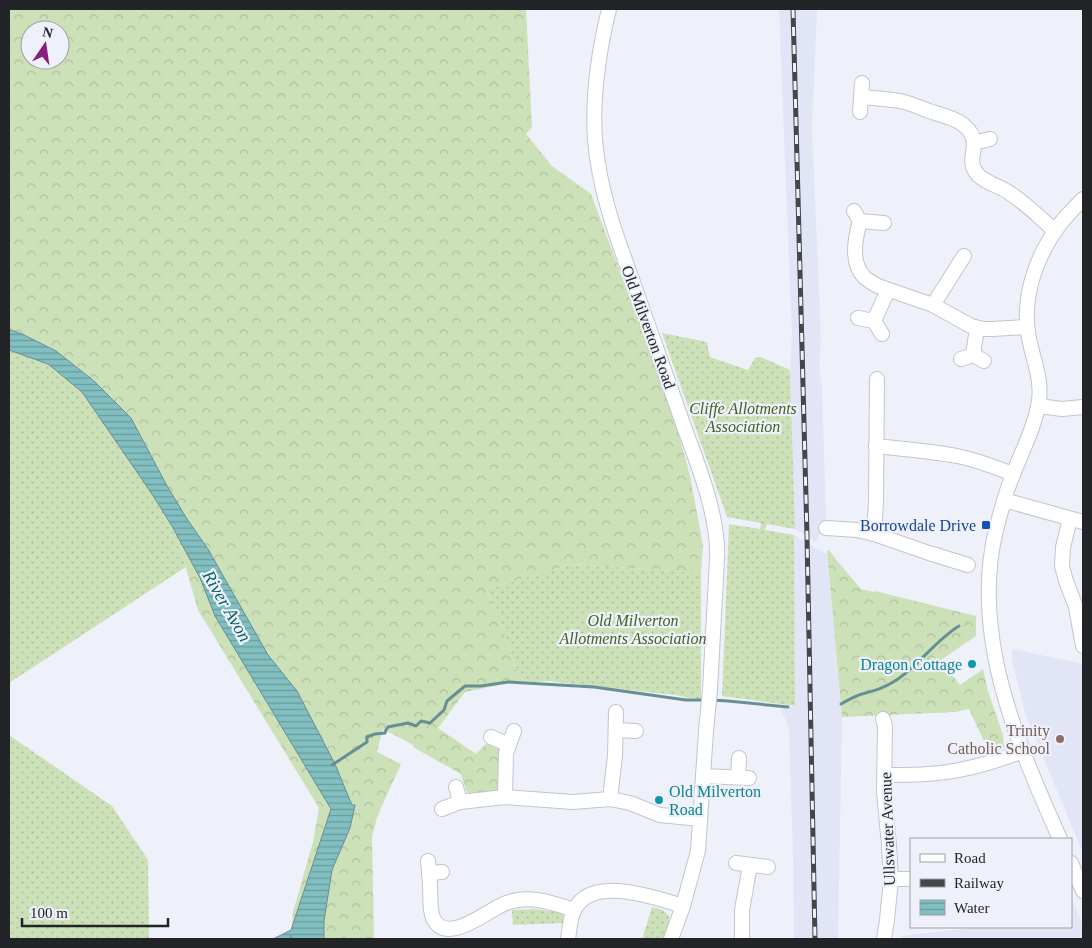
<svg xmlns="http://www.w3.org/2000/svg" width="1092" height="948" font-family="Georgia,serif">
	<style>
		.built { fill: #e1e5f5 }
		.grass { fill: url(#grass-dots) }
		.forest { fill: url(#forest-crowns); fill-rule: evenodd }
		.water { fill: url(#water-rules); stroke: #669093 }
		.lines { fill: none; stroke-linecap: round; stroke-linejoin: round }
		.stream { stroke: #669093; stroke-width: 3 }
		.minor-casing { stroke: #c2c5ce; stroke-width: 16 }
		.minor { stroke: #fff; stroke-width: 14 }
		.rail-casing { stroke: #45464a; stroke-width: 5 }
		.rail { stroke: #eef1fa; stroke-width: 3; stroke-dasharray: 9; stroke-linecap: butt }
		.transit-dot { fill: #1a4fb4; stroke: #eef1fa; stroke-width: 2 }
		.culture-dot { fill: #0f9aa8; stroke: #eef1fa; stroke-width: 2 }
		.education-dot { fill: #8d6e63; stroke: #eef1fa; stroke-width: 2 }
		.labels { text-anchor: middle; stroke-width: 4.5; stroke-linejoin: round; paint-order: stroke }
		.street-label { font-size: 16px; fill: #232427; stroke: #eef1fa }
		.park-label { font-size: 16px; font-style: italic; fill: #446023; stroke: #eef1fa }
		.transit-label { font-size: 16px; fill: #164399; stroke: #eef1fa; text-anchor: end }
		.culture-label { font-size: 16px; fill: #0d838f; stroke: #eef1fa; text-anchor: end }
		.education-label { font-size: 16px; fill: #785e54; stroke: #eef1fa; text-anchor: end }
		.water-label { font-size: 18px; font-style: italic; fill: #066163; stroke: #eef1fa }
	</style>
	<defs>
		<pattern id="grass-dots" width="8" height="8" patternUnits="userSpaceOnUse" patternTransform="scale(1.25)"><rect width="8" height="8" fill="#cce1b8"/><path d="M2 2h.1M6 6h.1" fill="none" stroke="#afc19e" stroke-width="1.8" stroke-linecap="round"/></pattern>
		<pattern id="forest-crowns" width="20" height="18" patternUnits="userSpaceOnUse" patternTransform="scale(1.25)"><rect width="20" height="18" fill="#cce1b8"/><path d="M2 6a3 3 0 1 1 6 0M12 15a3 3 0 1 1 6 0" fill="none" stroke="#afc19e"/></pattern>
		<pattern id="water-rules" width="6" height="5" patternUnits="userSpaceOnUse" patternTransform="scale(1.25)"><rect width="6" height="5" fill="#82bfc1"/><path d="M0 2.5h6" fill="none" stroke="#6a9b9d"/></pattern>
	</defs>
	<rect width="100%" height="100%" fill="#eef1fa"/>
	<g class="built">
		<path d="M779 9H817L812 129 821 339 819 367 822 387 826 519 816 542 795 529 790 370 792 335Z"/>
		<path d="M794 535 817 549 827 554 842 717 838 938H835V939H794L793 856 789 728 781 709 795 706Z"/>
		<path d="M1012 649 1083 664V853L1026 716 1012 660Z"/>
		<path d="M1073 903 1083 925V939H903L901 936 963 929 974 927H1071V904Z"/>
	</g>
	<g class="grass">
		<path d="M662 333 707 342 710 357 748 370 755 358 761 357 790 370 795 529 767 524 765 530 794 535 795 706 722 696 729 524 760 529 761 523 727 517Z"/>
		<path d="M9 342 87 384 179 522 178 540 186 567 9 683Z"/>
		<path d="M573 564 701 573V700L675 695 548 681 535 682 519 681 508 643 486 589Z"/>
		<path d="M9 735 112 806 148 860 149 939H9Z"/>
		<path d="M652 907 663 910 669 916V928L665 939H642Z"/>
		<path d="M534 909 559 912 563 915 565 923 513 925 512 910Z"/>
	</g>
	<g class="forest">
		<path d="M9 9H526L532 127 526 134 552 166 591 194 673 413 690 476 703 545 701 573 573 564 486 589 508 643 519 681 465 692 438 728 476 754 487 743 495 745 501 750 500 788 494 792 469 794 466 790 461 774 413 747V745L383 729 377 752 401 764 377 817 372 837 374 939H291L293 912 313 842 319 808 198 610 178 540 179 522 87 384 9 342ZM30 30H60V60H30Z"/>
		<path d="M829 550 838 562 861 589 875 592V591L976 616V636L941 660 960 685 983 669 988 691 1003 735 1004 747 999 752 990 754 969 709 955 712 842 717 827 551Z"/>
	</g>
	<path class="water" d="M9 329 24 335 56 351 94 381 131 418 166 484 187 519 208 549 268 655 297 691 335 764 352 805H355L350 828 332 870 324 921V939H291V935L290 939H273L291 930 331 809 215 616 200 578 172 526 150 491 82 392 48 364 9 350Z"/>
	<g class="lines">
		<g class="stream">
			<path d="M712 700 728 701 788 707"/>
			<path d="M841 704C848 700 855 696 862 694 877 690 884 688 898 679 920 664 936 640 959 626"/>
			<path d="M332 765 367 742V737L375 734 385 733 386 730 388 727 408 723 416 726 421 721 430 723 444 710 447 701 465 686H481L508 682 594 687 686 700H706"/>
		</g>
		<defs>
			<g id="minor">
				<path d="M609 9C599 50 592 97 595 140 599 189 616 236 633 282 649 329 667 377 683 424 698 465 719 516 717 559L710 690 706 731 698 851 683 906 671 939"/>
				<path d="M861 97C874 98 887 99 900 101 910 103 919 107 929 111 944 116 967 120 973 138 977 151 966 162 978 175 987 184 1001 186 1011 194 1027 204 1041 219 1055 231"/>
				<path d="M860 112 862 83"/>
				<path d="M974 143 990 139"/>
				<path d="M854 211 860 221 884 223"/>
				<path d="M860 221C855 239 850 263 865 278 869 281 874 284 878 286L933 305 971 326 984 329H992L1027 327"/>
				<path d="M933 305 964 256"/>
				<path d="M858 318 874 321 882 334"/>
				<path d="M874 321 888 290"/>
				<path d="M973 355 977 328"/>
				<path d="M961 359 973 355 984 361"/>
				<path d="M1038 406 1062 409 1083 407"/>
				<path d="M876 446C903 449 931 451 957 456 977 460 995 467 1013 474"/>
				<path d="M1004 500 1083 522"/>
				<path d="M1070 519 1063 547 1062 566 1066 581 1076 607 1083 646"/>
				<path d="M826 528 857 530 874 534 929 553 968 565"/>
				<path d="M874 534 876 502 877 379"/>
				<path d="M883 719 885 726 884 791 889 846 891 879 887 920 884 939"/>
				<path d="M616 730 636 731"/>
				<path d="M491 737 509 745"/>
				<path d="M885 775C910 775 934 775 959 770 981 766 1002 759 1023 751"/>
				<path d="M703 776 749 778"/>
				<path d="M738 777 739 758"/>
				<path d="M456 787 460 802"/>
				<path d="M505 797 506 753 514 731"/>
				<path d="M610 799 615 756 616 712"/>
				<path d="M442 809 460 802 505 797 573 802 610 799 630 803 660 815 700 819"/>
				<path d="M1060 839C1018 745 970 635 996 530 1001 510 1006 491 1014 472 1023 449 1035 426 1039 401 1042 379 1033 359 1029 338 1021 298 1036 256 1060 224 1067 215 1075 207 1083 199"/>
				<path d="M428 861C429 870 430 879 430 887 431 897 429 908 433 918 446 945 483 914 500 906 505 903 512 901 518 900 537 897 556 904 574 910"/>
				<path d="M736 863 768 867"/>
				<path d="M1071 863 1083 891"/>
				<path d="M429 873 442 872"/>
				<path d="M891 879H911"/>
				<path d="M568 939C570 927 570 912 579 903 600 878 657 898 683 906"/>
				<path d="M742 939V910L750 865"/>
			</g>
		</defs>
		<use href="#minor" class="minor-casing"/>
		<use href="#minor" class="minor"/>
		<defs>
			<path id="rail" d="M793 9 807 536 815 939"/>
		</defs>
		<use href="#rail" class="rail-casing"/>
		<use href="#rail" class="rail"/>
	</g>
	<rect class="transit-dot" x="981" y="520" width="10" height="10" rx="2.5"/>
	<g class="culture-dot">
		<circle cx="972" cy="664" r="5"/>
		<circle cx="659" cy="800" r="5"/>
	</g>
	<circle class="education-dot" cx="1060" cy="739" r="5"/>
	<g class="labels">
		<g class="street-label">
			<text transform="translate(649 327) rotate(70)" y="6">Old Milverton Road</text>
			<text transform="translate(887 829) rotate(-92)" y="6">Ullswater Avenue</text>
		</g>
		<g class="park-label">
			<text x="743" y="414">Cliffe Allotments<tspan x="743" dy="18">Association</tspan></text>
			<text x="633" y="626">Old Milverton<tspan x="633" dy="18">Allotments Association</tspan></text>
		</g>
		<g class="transit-label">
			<text x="976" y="531">Borrowdale Drive</text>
		</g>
		<g class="culture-label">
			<text x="962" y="670">Dragon Cottage</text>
			<text x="669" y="797" text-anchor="start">Old Milverton<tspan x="669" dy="18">Road</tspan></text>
		</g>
		<g class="education-label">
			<text x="1050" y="736">Trinity<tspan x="1050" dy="18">Catholic School</tspan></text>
		</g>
		<g class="water-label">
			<text transform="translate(227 606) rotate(60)" y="6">River Avon</text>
		</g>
	</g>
	<rect width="1092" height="948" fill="none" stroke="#232427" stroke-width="20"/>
	<rect x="910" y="838" width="162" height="90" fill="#eef1fa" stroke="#9d9fa6"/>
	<rect x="920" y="854" width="25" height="8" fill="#ffffff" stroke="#9d9fa6"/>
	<text x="954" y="863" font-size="15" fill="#232427">Road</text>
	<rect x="920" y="879" width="25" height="8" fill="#45464a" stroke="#9d9fa6"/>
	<text x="954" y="888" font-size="15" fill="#232427">Railway</text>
	<rect x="920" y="900" width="25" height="15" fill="url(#water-rules)" stroke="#9d9fa6"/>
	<text x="954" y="913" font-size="15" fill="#232427">Water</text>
	<g transform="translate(45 45) rotate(13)"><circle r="24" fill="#eef1fa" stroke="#9d9fa6"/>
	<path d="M0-4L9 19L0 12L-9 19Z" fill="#891e83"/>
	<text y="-8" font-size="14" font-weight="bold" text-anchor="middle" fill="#232427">N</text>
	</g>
	<path d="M22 918v8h146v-8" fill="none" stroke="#232427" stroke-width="2.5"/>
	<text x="30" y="918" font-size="15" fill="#232427" stroke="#eef1fa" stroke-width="4" paint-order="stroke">100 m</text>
</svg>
